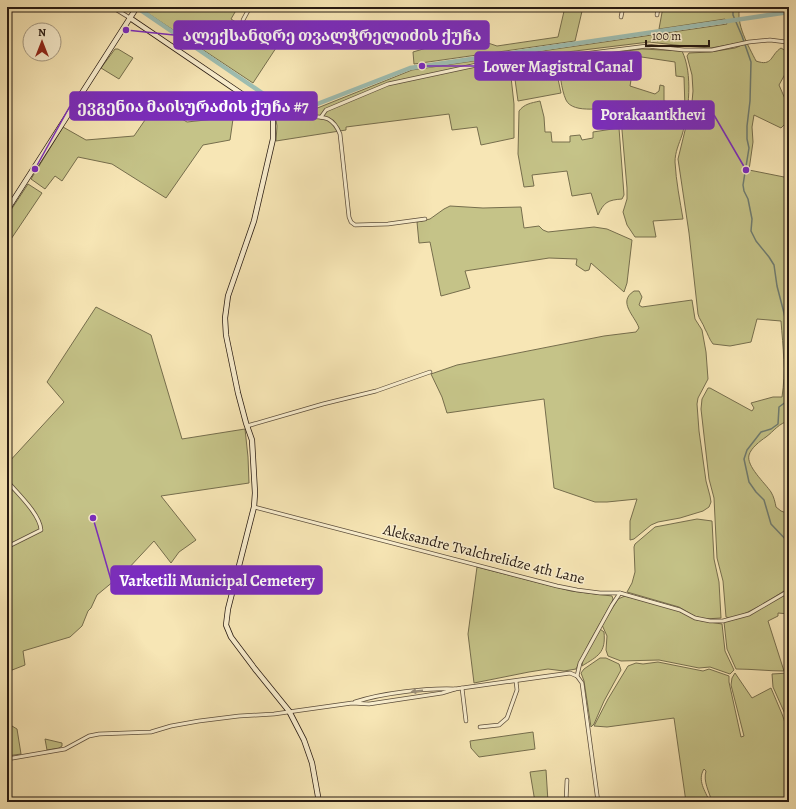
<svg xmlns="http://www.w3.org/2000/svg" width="796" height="809" font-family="Alegreya,'Noto Serif Georgian',serif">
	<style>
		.green { fill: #c5c388; stroke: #766e4d; fill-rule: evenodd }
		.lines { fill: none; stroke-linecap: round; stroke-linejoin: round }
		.stream { stroke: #6e7c72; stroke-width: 1.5 }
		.canal { stroke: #9ebeb2; stroke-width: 4.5 }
		.street-casing { stroke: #5b4d3b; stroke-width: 4.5 }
		.secondary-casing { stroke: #271a12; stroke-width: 6 }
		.street { stroke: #faefcf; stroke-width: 3 }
		.secondary { stroke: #faefcf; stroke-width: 4.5 }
		.oneway { fill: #9b8f7a }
		.labels { text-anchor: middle; stroke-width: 3; stroke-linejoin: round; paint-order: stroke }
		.street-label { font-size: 15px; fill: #271a12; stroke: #faefcf }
		.leader { fill: none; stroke: #7b2cbf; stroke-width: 1.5 }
		.callout-dot { fill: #7b2cbf; stroke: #faefcf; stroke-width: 1.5 }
		.callout { fill: #7b2cbf; stroke: #7b2cbf; stroke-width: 1.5 }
		.callout-label { font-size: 16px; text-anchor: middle; font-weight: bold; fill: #fff }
	</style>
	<rect width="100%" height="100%" fill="#f7e6b5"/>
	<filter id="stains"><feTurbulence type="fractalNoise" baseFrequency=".005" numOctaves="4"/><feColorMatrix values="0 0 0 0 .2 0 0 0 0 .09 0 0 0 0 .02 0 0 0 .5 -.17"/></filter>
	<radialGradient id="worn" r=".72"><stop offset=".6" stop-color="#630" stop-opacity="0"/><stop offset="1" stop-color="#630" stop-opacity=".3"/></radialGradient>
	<g class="green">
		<path d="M141 7H238L231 19 276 48 253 83 140 8Z"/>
		<path d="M565 7H583L575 41 414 64 413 52 467 36 497 46 558 37Z"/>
		<path d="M663 7 674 9 675 7H740C735 23 749 47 756 61 773 67 770 55 781 48L789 53V67L779 85 789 108V120L781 128 754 115 752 127 753 142 749 170 789 178V421C779 423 774 431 766 437 760 441 751 448 749 455 746 466 765 483 771 492 774 497 775 502 776 507L781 511 789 514V614L778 613V616L768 621 784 671C768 671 752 669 736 669L727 649 724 622C750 616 765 607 786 593L784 591C773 598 737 622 726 617L723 581 717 558 714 498 709 479 701 409 702 399 708 388H710L752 411 754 408 751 403 773 397H782C786 372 783 347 781 321L757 319 751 342 730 346 713 344C709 339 708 334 705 329 703 323 699 319 698 314L689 233 678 159 692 102 693 91 692 75 687 56 689 53 710 52 735 48 740 46 739 43 711 48 684 46 649 42 509 59 514 104V138L481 145 477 127 452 130 449 114 346 127V130L276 141 277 126 276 120 283 110 300 113 315 109 412 70 727 24 725 19 659 29Z"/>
		<path d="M115 49H118L133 58 119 79 101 68Z"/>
		<path d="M642 49 682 51C693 73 689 112 682 135 679 144 675 152 675 162 676 181 680 201 683 219L653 221 656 237H635L627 225 623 212 627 199V188L620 107C607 107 573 115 566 100 561 89 560 72 558 60ZM635 56 675 62 676 76 684 77 685 109 672 108 673 103 664 101V86L660 85 659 91 655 94 630 86Z"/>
		<path d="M554 60 561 93 518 101 513 65Z"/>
		<path d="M540 101 544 117 545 132H551L552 142H570V136L580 135 582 140 593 138V132L619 128 624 195 622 199C608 200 604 202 598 215L591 193 572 196 567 171 532 175 534 186 524 187 518 154 519 111C524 104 531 103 540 101Z"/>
		<path d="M156 104 187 122 224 118 233 119 230 140 203 145 166 198 112 164 78 157 62 181 55 176 45 189 31 179 63 127 86 140 134 136Z"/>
		<path d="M28 184 42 193 7 245V216Z"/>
		<path d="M450 206 483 208 521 207 524 228 539 226 543 230 548 232 594 227 607 229 632 240 627 283 624 292 591 263 589 270 585 271 576 265 577 259 549 258 465 271 470 288 441 296 430 242 419 243 417 222 430 219 444 209Z"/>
		<path d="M634 291H639L642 297 639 305 642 307 692 300 695 319 702 330 706 352 708 379 698 398 697 404 699 431 706 481 710 496 711 502 709 507 703 511 680 518 658 522 651 525 634 539 630 540V521L637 499 607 502H595L554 488 544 399 447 413 442 397 431 374 457 365 604 336 636 332 639 328C635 316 617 302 634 291Z"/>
		<path d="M96 307 151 335 182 439 245 429 248 457 249 483 161 496 196 540 179 552 171 563 154 541 126 571 97 595 91 608 88 611 82 626 70 637 23 651 25 665 7 672V464L64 402 47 382Z"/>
		<path d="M697 519 712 521 714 559 719 582 721 618 705 619 694 616 679 607 627 592 632 583 635 572 634 547 635 544 655 527Z"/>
		<path d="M477 567 571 591 612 596 613 599 612 602 590 641 576 669 564 671 548 669 529 672 474 683 468 634Z"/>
		<path d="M625 596 677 610 697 620 722 624 725 651 734 670 730 674 710 667 699 668 659 660 621 661 608 656 606 650 607 636 602 625 618 599Z"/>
		<path d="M600 629 604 632C606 653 598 656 582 666L583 660Z"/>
		<path d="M600 658H606L619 664 621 670 604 701 594 724 591 727 584 681 581 673 584 669Z"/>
		<path d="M658 662 703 671 709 669 729 676V682L741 737 744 736 731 685 732 678 735 673 752 698 771 688 782 714 789 734V802H712C709 791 703 782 706 771L704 769C697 780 705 791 710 802H686L674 718 607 727 594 726 608 699 628 666 636 663 643 664Z"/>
		<path d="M789 673V723L773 687 772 674Z"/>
		<path d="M7 724 12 726 17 729 21 754 7 756Z"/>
		<path d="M533 732 535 749 479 757 471 748 470 741Z"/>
		<path d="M45 739 62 743V746L59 748 47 750Z"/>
		<path d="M546 770 548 802H535L530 772Z"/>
	</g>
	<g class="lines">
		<g class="stream">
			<path d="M735 7 733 11V15L742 36 751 62 750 101 747 126V139L749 148 743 185 744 191 748 199 752 219 751 231 756 241 769 257 774 265 777 286 784 313 789 338"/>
			<path d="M789 370 787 383 789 394"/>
			<path d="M789 397 787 401 779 407 778 424 771 429 761 432 747 450 744 459 749 482 756 492 764 500 771 524 789 543"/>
		</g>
		<path class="canal" d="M136 7 284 108 295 110 307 108 410 68 789 12"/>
		<defs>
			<g id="street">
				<path d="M112 7 130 18"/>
				<path d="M657 15 658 7"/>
				<path d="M621 17 623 7"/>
				<path d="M243 20 250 7"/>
				<path d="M273 117C286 117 318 114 328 119 334 122 338 129 340 134L349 217 351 222 355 225 388 224 425 219"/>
				<path d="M321 117 326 110 388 84 486 63 535 60 647 46 684 50H712L749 42 770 40 786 42 789 45"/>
				<path d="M247 426 323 404 376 391 430 372"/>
				<path d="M7 481C17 493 40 514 41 530L7 547"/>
				<path d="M254 507 557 586 577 590 600 593H620L680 610 695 618 710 621H723L749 614 785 593"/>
				<path d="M577 676 580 663 612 605 620 593"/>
				<path d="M462 688 466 721"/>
				<path d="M355 702C382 693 426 688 455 689L570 673 577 676 582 683 598 802"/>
				<path d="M480 727 499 725 507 718 517 690 516 681"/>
				<path d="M7 759 65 749 89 736 99 734 151 732 171 726 199 721 239 716 274 714 352 703 369 704 442 693 455 689"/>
				<path d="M566 802 567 780"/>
			</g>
			<g id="secondary">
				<path d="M130 18 267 111 273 117V139L254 221 228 296 225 318 226 335 238 393 246 423 252 440 255 493 254 507 228 609 226 625 231 637 255 669 289 711 304 740 312 763 319 802"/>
				<path d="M7 210 137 7"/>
			</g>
		</defs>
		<use href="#street" class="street-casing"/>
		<use href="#secondary" class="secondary-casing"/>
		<use href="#street" class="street"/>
		<use href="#secondary" class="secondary"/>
	</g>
	<defs><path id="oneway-solid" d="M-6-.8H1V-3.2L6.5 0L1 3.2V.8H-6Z"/></defs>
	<use class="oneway" href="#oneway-solid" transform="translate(417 691) rotate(173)"/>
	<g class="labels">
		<g class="street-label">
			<text transform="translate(484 554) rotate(14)" y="5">Aleksandre Tvalchrelidze 4th Lane</text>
		</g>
	</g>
	<path class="leader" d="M126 30L174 35M422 66L475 66M35 169L70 106M746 170L714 115M93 518L111 580"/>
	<g class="callout-dot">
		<circle cx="126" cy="30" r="4"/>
		<circle cx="422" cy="66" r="4"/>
		<circle cx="35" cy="169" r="4"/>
		<circle cx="746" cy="170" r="4"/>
		<circle cx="93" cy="518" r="4"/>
	</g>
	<g class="callout">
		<rect x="174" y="21" width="315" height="28" rx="4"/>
		<rect x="475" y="52" width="166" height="28" rx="4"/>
		<rect x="70" y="92" width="247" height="28" rx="4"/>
		<rect x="593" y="101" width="121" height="28" rx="4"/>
		<rect x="111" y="566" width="211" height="28" rx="4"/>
	</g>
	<g class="callout-label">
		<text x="332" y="41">ალექსანდრე თვალჭრელიძის ქუჩა</text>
		<text x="558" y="72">Lower Magistral Canal</text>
		<text x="193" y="112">ევგენია მაისურაძის ქუჩა #7</text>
		<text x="653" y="120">Porakaantkhevi</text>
		<text x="217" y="586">Varketili Municipal Cemetery</text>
	</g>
	<rect width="796" height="809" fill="none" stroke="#f7e6b5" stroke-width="24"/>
	<rect x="8" y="8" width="780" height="793" fill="none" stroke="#271a12" stroke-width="2"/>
	<rect x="12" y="12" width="772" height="785" fill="none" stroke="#271a12"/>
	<g transform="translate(42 42)"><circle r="19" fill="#faefcf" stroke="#a69a83"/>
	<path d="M0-3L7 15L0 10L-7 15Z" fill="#8f2418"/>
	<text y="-6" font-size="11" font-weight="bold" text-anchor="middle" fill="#271a12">N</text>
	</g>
	<path d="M646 40v6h63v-6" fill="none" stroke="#271a12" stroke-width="2"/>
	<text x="652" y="40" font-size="12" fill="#271a12" stroke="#faefcf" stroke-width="3" paint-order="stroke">100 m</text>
	<rect width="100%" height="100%" filter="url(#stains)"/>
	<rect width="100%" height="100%" fill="url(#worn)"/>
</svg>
